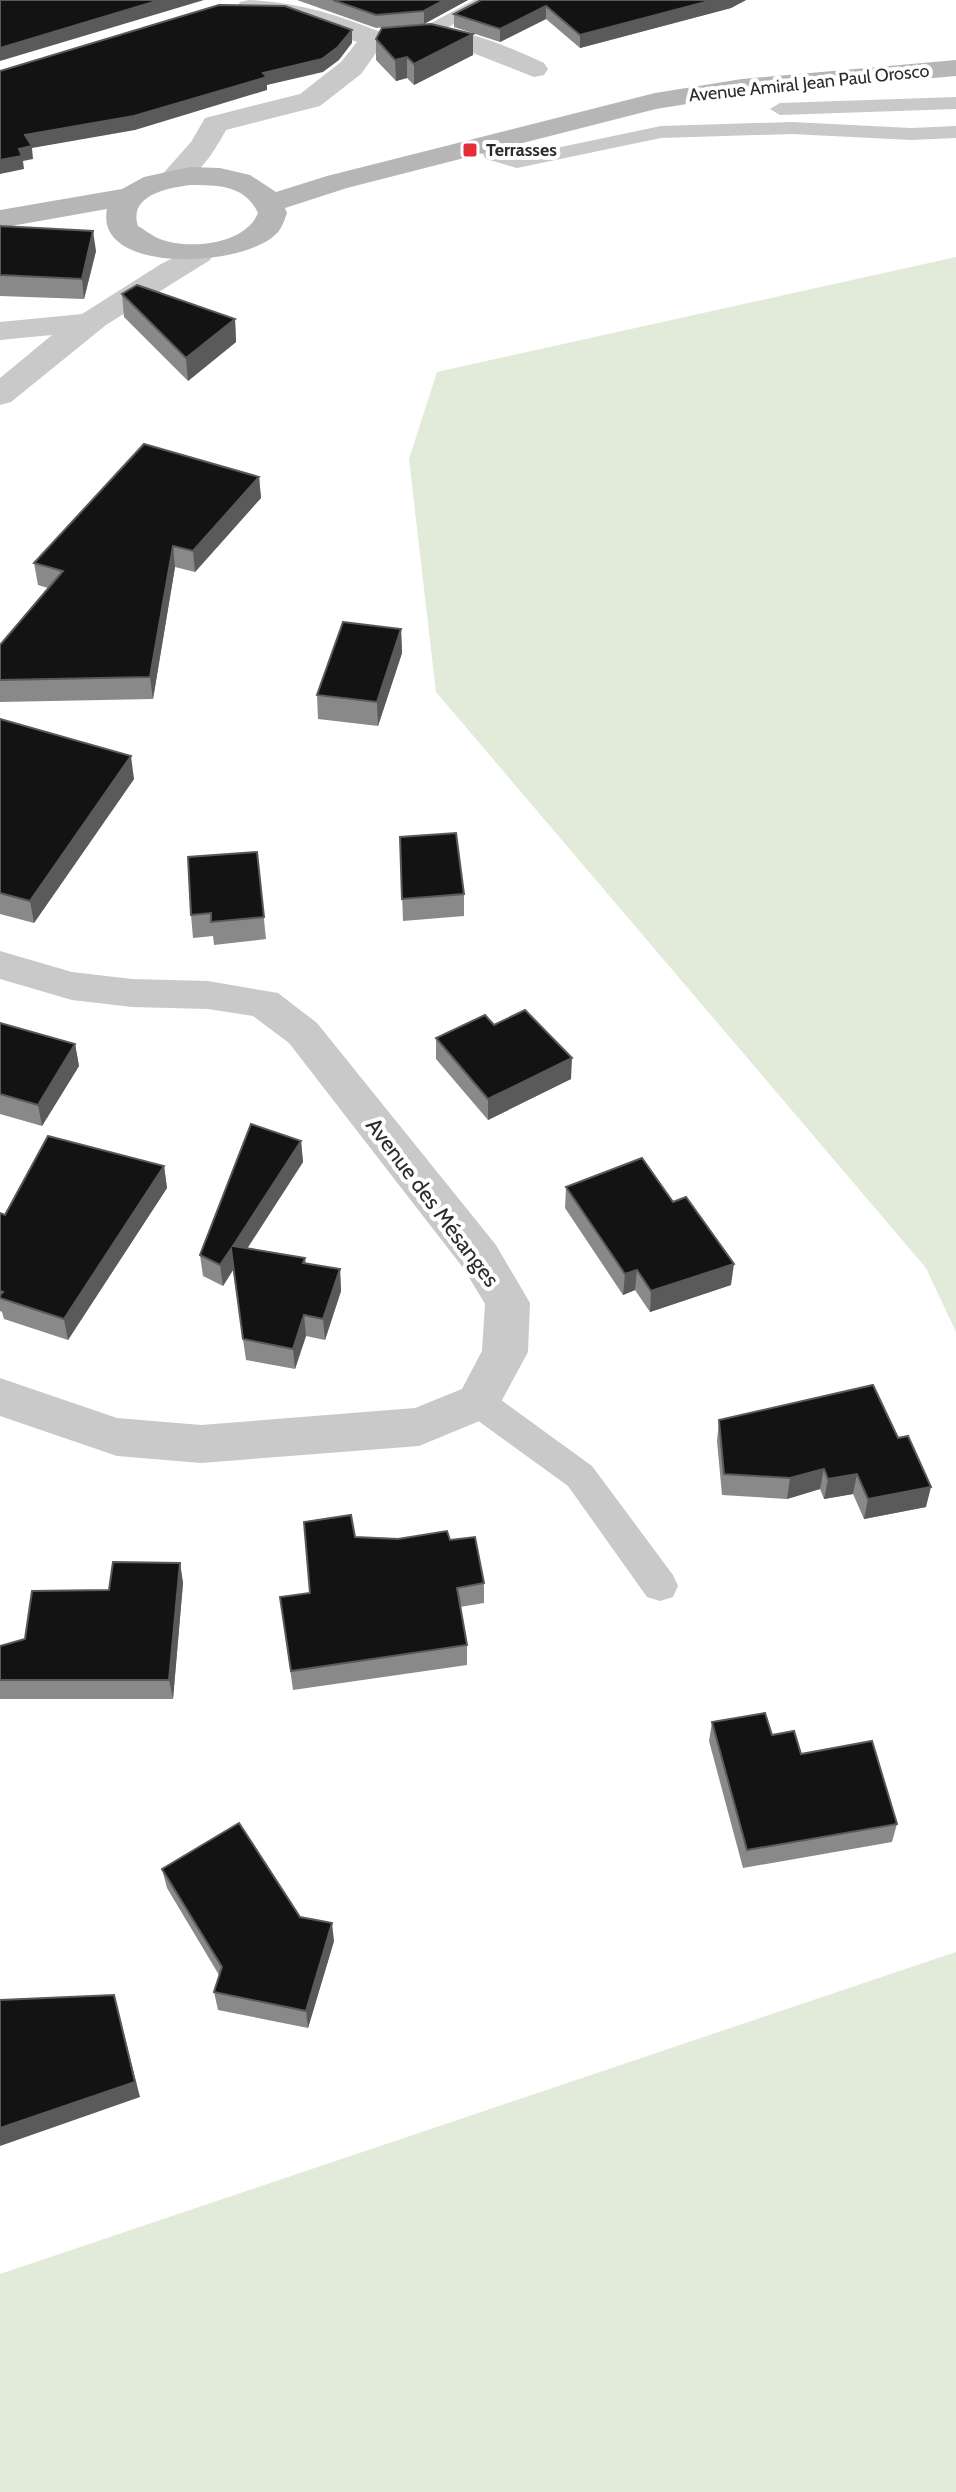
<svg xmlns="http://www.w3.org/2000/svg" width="956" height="2492" font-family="Cabin,sans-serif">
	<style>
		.green { fill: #e2ead9 }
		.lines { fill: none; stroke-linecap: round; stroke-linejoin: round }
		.lane { fill: #c9c9c9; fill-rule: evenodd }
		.street { fill: #c9c9c9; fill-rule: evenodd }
		.secondary { fill: #b6b6b6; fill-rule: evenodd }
		.wall { fill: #898989 }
		.shaded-wall { fill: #5a5a5a }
		.building { fill: #131313; stroke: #5a5a5a; stroke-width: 2 }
		.poi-dot { fill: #e32e38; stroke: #fff; stroke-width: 3 }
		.labels { text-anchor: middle; stroke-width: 8; stroke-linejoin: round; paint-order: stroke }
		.far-street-label { font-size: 18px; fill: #2c2c2c; stroke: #fff }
		.far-poi-label { font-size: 18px; font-weight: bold; fill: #2c2c2c; stroke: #fff; text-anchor: start }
		.street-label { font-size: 22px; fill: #2c2c2c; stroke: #fff }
	</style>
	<rect width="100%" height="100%" fill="#fff"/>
	<g class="green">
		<path d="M956 257V1332L926 1268 436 692 409 459 437 372Z"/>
		<path d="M956 1952V2492H0V2274Z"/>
	</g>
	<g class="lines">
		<g class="lane">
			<path d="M474 0H499L426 39H412L409 35Z"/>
			<path d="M956 97V109L780 115 770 109 780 103Z"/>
			<path d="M792 122 911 128 956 126V138L911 140 792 134 661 138 517 168 486 159 477 145 487 139 494 141 501 151 518 156 661 126Z"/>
			<path d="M478 1388 490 1392 592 1466 673 1575 678 1586 673 1597 660 1601 647 1597 568 1486 466 1412 461 1402 466 1392Z"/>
		</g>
		<g class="street">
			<path d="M249 0C297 2 339 15 383 33L386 39 361 74 320 106 226 130C214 152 191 191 163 184L159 178 191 142 205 118 300 94 341 62 357 42 305 23 240 14 236 8 240 2Z"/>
			<path d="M415 27C461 26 502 44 544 63L548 69 544 75 534 77 455 46 406 41 402 35 406 29Z"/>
			<path d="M199 245 210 248 214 254 210 260 106 325 11 402 0 405V378L52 335 0 340V322L82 314 161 264Z"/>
			<path d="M0 951 72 972 132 979 208 981 278 993 317 1023 496 1245 530 1303 528 1352 494 1415 419 1446 201 1463 117 1456 0 1416V1378L117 1418 201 1425 415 1408 462 1389 482 1351 485 1304 464 1269 289 1043 253 1016 208 1009 132 1007 72 1000 0 979Z"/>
		</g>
		<path class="secondary" d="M956 60V76L742 95 656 109 347 188 285 208 287 213C284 221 282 229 275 235 240 268 94 274 107 209L0 228V210L122 189 144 177 190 167 220 168 250 175 276 192 327 176 655 93 742 79ZM190 185C218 185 245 185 258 213 245 245 188 250 160 239 152 236 145 230 138 226 128 195 168 188 190 185Z"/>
	</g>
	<g class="wall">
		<path d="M297 0H468L424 24 376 28Z"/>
		<path d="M481 0H746L731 8 580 48 546 19 500 42 454 27V14Z"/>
		<path d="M473 34V55L414 85 407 78 396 81 376 60V39Z"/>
		<path d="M0 226 96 251 84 299 0 296Z"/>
		<path d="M122 294 235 319 236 342 188 381 124 317Z"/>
		<path d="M259 477 261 498 195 572 175 567 153 699 0 702V645L48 588 38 585 34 563Z"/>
		<path d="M401 629 402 653 378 726 318 719 317 695Z"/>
		<path d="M0 719 134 779 34 923 0 914Z"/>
		<path d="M400 837 464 894V916L403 921Z"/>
		<path d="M257 852 266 939 214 945 213 936 193 938 191 915Z"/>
		<path d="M0 1023 75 1044 79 1066 42 1126 0 1114Z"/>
		<path d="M494 1025 571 1079 488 1120 436 1059V1038Z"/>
		<path d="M301 1141 303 1162 247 1249 305 1258 306 1264 340 1269 341 1291 325 1340 306 1336 295 1369 246 1360 233 1270 223 1286 203 1276 200 1255Z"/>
		<path d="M164 1166 167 1188 68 1340 4 1319 2 1312 0 1311V1213L5 1215Z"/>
		<path d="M566 1187 731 1285 650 1312 635 1290 623 1295 565 1208Z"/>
		<path d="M873 1385 926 1507 864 1519 853 1494 824 1499 820 1489 787 1499 722 1495 717 1441 719 1420Z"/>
		<path d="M355 1537 450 1540 484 1583V1603L460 1607 467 1645V1665L293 1690 283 1617 310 1593Z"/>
		<path d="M180 1563 183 1583 173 1699H0V1646L25 1639 109 1590Z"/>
		<path d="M712 1722 772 1735 801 1754 897 1824 892 1842 743 1868 709 1741Z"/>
		<path d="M162 1869 300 1917 334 1941 308 2028 218 2010 214 1992 219 1975 167 1888Z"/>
	</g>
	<g class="shaded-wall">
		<path d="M160 0H204L0 61V48Z"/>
		<path d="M444 0H468L424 24V11Z"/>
		<path d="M713 0H746L731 8 580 48V35Z"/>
		<path d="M546 6V19L500 42V29Z"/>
		<path d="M352 30V43L339 60 323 72 267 85V90L135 130 32 148 33 159 23 161 24 169 0 174V160L19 149 25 135 263 73Z"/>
		<path d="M473 34V55L414 85V64Z"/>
		<path d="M407 57V78L396 81 395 60Z"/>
		<path d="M93 231 96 251 84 299 82 279Z"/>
		<path d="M235 319 236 342 188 381 186 358Z"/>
		<path d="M259 477 261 498 195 572 193 551Z"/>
		<path d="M173 546 175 567 153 699 150 677Z"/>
		<path d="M401 629 402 653 378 726 377 702Z"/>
		<path d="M131 756 134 779 34 923 30 901Z"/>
		<path d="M75 1044 79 1066 42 1126 38 1105Z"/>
		<path d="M572 1058 571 1079 488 1120V1099Z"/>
		<path d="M301 1141 303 1162 235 1267 233 1246Z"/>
		<path d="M164 1166 167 1188 68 1340 64 1319Z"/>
		<path d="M231 1249 233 1270 223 1286 220 1265Z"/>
		<path d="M734 1264 731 1285 650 1312 651 1291Z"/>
		<path d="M340 1269 341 1291 325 1340 323 1319Z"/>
		<path d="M637 1270 635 1290 623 1295 625 1274Z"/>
		<path d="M304 1315 306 1336 295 1369 293 1349Z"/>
		<path d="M824 1469 820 1489 787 1499 790 1478Z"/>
		<path d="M857 1474 853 1494 824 1499 828 1479Z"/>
		<path d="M931 1487 926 1507 864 1519 868 1499Z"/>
		<path d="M180 1563 183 1583 173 1699 169 1680Z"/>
		<path d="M332 1923 334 1941 308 2028 306 2011Z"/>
		<path d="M114 1995 140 2097 0 2146V2128Z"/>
	</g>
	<g class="building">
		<path d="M0 0H160L0 48Z"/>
		<path d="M333 0H444L424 11 376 15Z"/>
		<path d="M481 0H713L580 35 546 6 500 29 454 14Z"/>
		<path d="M219 5 285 6 352 30 338 47 322 59 263 73 267 77 134 116 25 135 32 146 19 149 22 156 0 160V71Z"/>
		<path d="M431 24 473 34 414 64 407 57 395 60 376 39 382 28Z"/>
		<path d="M0 226 93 231 82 279 0 275Z"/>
		<path d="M137 285 235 319 186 358 122 294Z"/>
		<path d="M144 444 259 477 193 551 173 546 150 677 0 680V645L63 571 34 563Z"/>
		<path d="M343 622 401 629 377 702 317 695Z"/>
		<path d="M0 719 131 756 30 901 0 893Z"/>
		<path d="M456 833 464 894 402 899 400 837Z"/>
		<path d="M257 852 264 917 211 922V913L191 915 188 857Z"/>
		<path d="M525 1010 572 1058 488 1099 436 1038 485 1015 494 1025Z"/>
		<path d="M0 1023 75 1044 38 1105 0 1094Z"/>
		<path d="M251 1124 301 1141 233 1246 305 1258 303 1263 340 1269 323 1319 304 1315 293 1349 243 1339 231 1249 220 1265 200 1255Z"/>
		<path d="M48 1136 164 1166 64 1319 0 1298V1295L3 1292 0 1291V1213L5 1215Z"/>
		<path d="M642 1158 673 1202 686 1197 734 1264 651 1291 637 1270 625 1274 566 1187Z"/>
		<path d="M873 1385 898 1438 908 1436 931 1487 868 1499 857 1474 828 1479 824 1469 790 1478 724 1474 719 1420Z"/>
		<path d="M351 1515 355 1537 398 1539 447 1531 450 1540 475 1537 484 1583 457 1588 467 1645 291 1671 280 1597 310 1593 304 1522Z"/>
		<path d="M113 1562 180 1563 169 1680H0V1646L25 1639 32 1591 109 1590Z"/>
		<path d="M765 1713 772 1735 794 1731 801 1754 872 1741 897 1824 747 1850 712 1722Z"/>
		<path d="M239 1823 300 1917 332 1923 306 2011 214 1992 222 1967 162 1869Z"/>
		<path d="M114 1995 135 2082 0 2128V2000Z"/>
	</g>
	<rect class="poi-dot" x="462" y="142" width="16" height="16" rx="4"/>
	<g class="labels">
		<g class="far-street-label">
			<text transform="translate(809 83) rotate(-6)" y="6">Avenue Amiral Jean Paul Orosco</text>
		</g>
		<g class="far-poi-label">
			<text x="486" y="156">Terrasses</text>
		</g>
		<g class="street-label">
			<text transform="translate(433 1202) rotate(53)" y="8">Avenue des Mésanges</text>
		</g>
	</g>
</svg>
